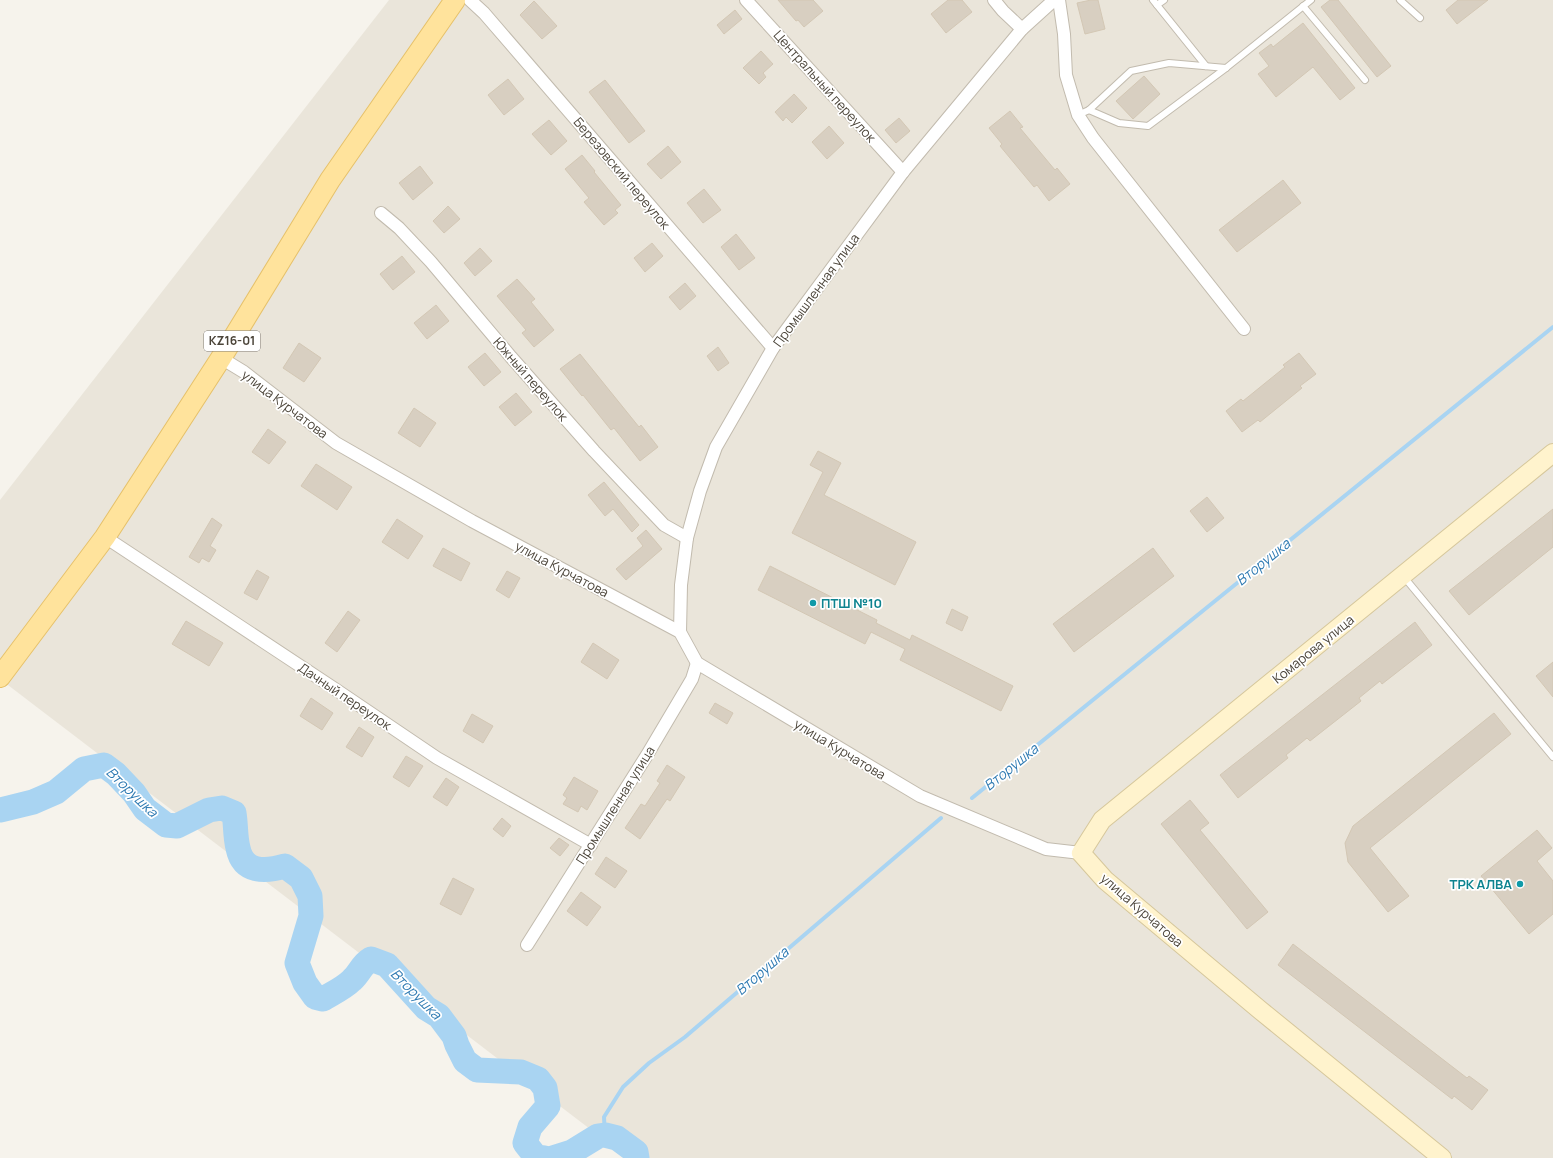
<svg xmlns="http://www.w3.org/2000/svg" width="1553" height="1158" font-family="Manrope,sans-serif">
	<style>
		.residential { fill: #eae5da }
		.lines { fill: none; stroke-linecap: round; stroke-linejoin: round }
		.stream { stroke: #a9d4f2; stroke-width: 4 }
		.river { stroke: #a9d4f2; stroke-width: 25 }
		.building { fill: #d8cfc1; stroke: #d3c7b4 }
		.lane-casing { stroke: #c2bbae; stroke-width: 8 }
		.street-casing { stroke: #c2bbae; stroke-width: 14 }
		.secondary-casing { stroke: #d6c79b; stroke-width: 20 }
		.primary-casing { stroke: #e6c16a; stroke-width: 22 }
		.lane { stroke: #fff; stroke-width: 6 }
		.street { stroke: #fff; stroke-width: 12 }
		.secondary { stroke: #fff3cd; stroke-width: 18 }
		.primary { stroke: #ffe39c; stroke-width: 20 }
		.culture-dot { fill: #0f9aa8; stroke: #fff; stroke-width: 1.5 }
		.labels { text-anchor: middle; stroke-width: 3.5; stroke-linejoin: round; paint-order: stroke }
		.shield { fill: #fff; stroke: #817c74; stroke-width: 1 }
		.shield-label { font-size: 12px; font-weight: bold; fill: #4b4439 }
		.street-label { font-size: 13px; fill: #4b4439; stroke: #fff }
		.culture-label { font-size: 13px; font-weight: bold; fill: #0d838f; stroke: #fff; text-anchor: start }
		.water-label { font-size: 14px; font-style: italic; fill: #2e7ab2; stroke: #fff }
	</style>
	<rect width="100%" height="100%" fill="#f6f3ec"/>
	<path class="residential" d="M389 0H1553V1158H628L0 679V500Z"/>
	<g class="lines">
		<g class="stream">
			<path d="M972 798 1553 327"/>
			<path d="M605 1135 604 1117 623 1087 649 1063 685 1037 941 818"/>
		</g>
		<g class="river">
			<path d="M0 810 33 802 56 792 84 769 104 765 116 774 134 793 145 809 166 825 177 826 209 810 222 808 234 813C236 825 235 836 238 848 243 873 265 872 285 866L301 878 310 896 311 916 297 963 305 983 315 997 323 999C333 993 344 988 352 980 360 973 361 965 371 959L387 965 426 1008 439 1016 454 1036 457 1045 465 1061 477 1070 521 1072 538 1079 545 1088 548 1106 530 1127 525 1143 536 1157 544 1158"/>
			<path d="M553 1158 572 1152 598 1136 605 1135 617 1138 636 1152 637 1158"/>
		</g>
	</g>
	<g class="building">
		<path d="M778 0H813L823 11 804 27 798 20 796 21Z"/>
		<path d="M948 0H962L972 12 946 33 931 14Z"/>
		<path d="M1091 0H1098L1105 29 1085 34 1077 3Z"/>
		<path d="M1330 0H1338L1391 66 1377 77 1321 7Z"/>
		<path d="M1458 0H1488L1457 24 1446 10Z"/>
		<path d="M534 1 557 26 542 39 520 15Z"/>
		<path d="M735 10 742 19 724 34 717 25Z"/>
		<path d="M1303 23 1355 88 1340 100 1313 67 1276 97 1258 74 1269 66 1259 53 1271 44 1273 47Z"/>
		<path d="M761 51 773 64 763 73 766 77 759 84 743 68Z"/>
		<path d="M1144 76 1160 94 1133 119 1116 101Z"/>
		<path d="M508 79 524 99 504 115 488 95Z"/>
		<path d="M605 80 645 131 629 143 589 92Z"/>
		<path d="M794 94 807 108 792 123 786 117 783 121 775 112Z"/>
		<path d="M1010 111 1023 127 1020 128 1055 170 1057 168 1070 184 1049 201 1037 185 1034 187 1000 146 1002 144 989 128Z"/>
		<path d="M899 118 910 131 896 143 885 130Z"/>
		<path d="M549 120 567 141 551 155 532 134Z"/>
		<path d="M829 126 844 143 827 159 812 142Z"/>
		<path d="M668 146 681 162 661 179 647 164Z"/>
		<path d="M582 155 595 171 594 172 621 205 615 210 618 213 604 225 584 202 589 198 565 169Z"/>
		<path d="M420 166 433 183 413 200 399 183Z"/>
		<path d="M1283 180 1301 203 1237 252 1219 230Z"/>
		<path d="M704 189 721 210 703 223 687 203Z"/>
		<path d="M448 206 460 219 444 233 433 221Z"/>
		<path d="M736 234 755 258 739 270 721 247Z"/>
		<path d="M652 243 663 256 645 272 634 258Z"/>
		<path d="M480 248 492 261 475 276 464 263Z"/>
		<path d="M402 256 415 272 393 290 380 274Z"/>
		<path d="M517 279 535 299 531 302 554 330 534 347 522 333 526 330 497 296Z"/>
		<path d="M685 283 696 296 680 310 669 297Z"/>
		<path d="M436 305 449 321 427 339 414 323Z"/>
		<path d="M299 343 321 358 304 382 283 368Z"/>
		<path d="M718 347 729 363 718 371 707 356Z"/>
		<path d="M485 353 501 372 484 386 468 367Z"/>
		<path d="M1299 353 1316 374 1300 386 1302 388 1260 422 1258 420 1242 432 1226 411 1241 399 1243 401 1285 367 1283 365Z"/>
		<path d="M580 354 639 427 641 425 658 447 640 461 614 428 611 430 583 395 582 396 560 369Z"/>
		<path d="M516 393 532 412 515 426 499 407Z"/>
		<path d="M414 408 436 423 420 447 398 433Z"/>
		<path d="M268 429 286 442 269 464 252 452Z"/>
		<path d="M818 451 841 463 824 495 916 542 895 585 792 533 823 472 810 465Z"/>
		<path d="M316 464 352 487 337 510 301 486Z"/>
		<path d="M604 482 639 525 632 532 613 509 605 516 588 495Z"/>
		<path d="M1207 497 1224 518 1207 532 1190 511Z"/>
		<path d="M1553 509V547L1469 615 1449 591Z"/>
		<path d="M212 518 222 525 210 546 216 550 209 562 202 558 199 563 189 557Z"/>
		<path d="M397 519 423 536 408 559 382 542Z"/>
		<path d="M646 530 662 549 626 580 616 569 643 546 637 538Z"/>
		<path d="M443 548 470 563 461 581 433 566Z"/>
		<path d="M1153 548 1174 576 1074 652 1053 624Z"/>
		<path d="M770 566 877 620 876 623 910 640 912 635 1013 686 1001 711 900 660 905 649 871 632 865 644 758 590Z"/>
		<path d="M257 570 269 577 257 600 244 593Z"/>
		<path d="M507 571 520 578 509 598 496 590Z"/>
		<path d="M952 609 968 617 962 631 946 623Z"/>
		<path d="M348 611 360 620 337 652 325 643Z"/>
		<path d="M186 621 223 643 209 666 172 644Z"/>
		<path d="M1415 622 1432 645 1382 684 1380 681 1359 698 1361 701 1310 741 1307 738 1286 755 1288 758 1238 798 1220 775Z"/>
		<path d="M593 643 619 660 607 679 581 662Z"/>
		<path d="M1553 662V697L1536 676Z"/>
		<path d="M311 698 333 713 322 730 300 716Z"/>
		<path d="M715 703 733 713 727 724 709 713Z"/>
		<path d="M1494 713 1511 734 1370 848 1409 896 1388 912 1348 862 1345 843 1353 826Z"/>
		<path d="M472 714 493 726 483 743 463 731Z"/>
		<path d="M359 727 374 737 362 757 346 747Z"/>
		<path d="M406 756 423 766 409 787 393 777Z"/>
		<path d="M667 765 685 777 670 801 667 799 640 839 625 828 641 804 645 806 660 783 657 781Z"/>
		<path d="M574 777 598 791 587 810 581 806 578 812 563 804 567 798 563 795Z"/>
		<path d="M446 778 459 787 447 806 433 797Z"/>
		<path d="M1190 800 1209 823 1200 830 1268 912 1247 929 1161 824Z"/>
		<path d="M502 818 511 826 503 837 493 829Z"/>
		<path d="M1537 830 1552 848 1537 861 1553 881V914L1529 934 1481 876Z"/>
		<path d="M559 838 569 845 560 856 550 848Z"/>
		<path d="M606 857 627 871 615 888 595 874Z"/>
		<path d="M453 878 474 889 461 915 440 904Z"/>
		<path d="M581 892 601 907 587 926 567 911Z"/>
		<path d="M1293 944 1467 1078 1469 1076 1488 1090 1472 1110 1454 1096 1452 1099 1278 965Z"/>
	</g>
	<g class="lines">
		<defs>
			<g id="lane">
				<path d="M1153 0 1206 66"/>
				<path d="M1400 0 1420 18"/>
				<path d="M1157 5 1164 0"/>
				<path d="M1303 6 1365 80"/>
				<path d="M1089 110 1131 71 1169 63 1226 68"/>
				<path d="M1078 115 1089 110 1119 123 1148 126 1226 68 1311 0"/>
				<path d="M1404 577 1553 757"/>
			</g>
			<g id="street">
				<path d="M470 0 484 13 773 348"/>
				<path d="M746 0 903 172"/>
				<path d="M994 0 1003 11 1022 29"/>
				<path d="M1059 0 1064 34 1066 75 1078 115 1093 138 1244 329"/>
				<path d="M381 213 399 228 431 262 511 357 594 451 664 525 687 538"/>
				<path d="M221 358 244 372 336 443 472 521 680 632 697 663 920 796 1046 849 1081 853"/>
				<path d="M105 537 335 689 437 758 591 845"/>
				<path d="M680 632 681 585 687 538 700 491 716 447 773 348 903 172 1022 29 1054 0"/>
				<path d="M527 945 647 755 692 679 697 663"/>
			</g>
			<path id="secondary" d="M1442 1158 1260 1010 1105 880 1081 853 1102 820 1553 453"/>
			<path id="primary" d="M0 677 105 537 221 358 330 180 455 0"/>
		</defs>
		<use href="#lane" class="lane-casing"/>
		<use href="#street" class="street-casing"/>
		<use href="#secondary" class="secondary-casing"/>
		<use href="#primary" class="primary-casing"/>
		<use href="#lane" class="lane"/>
		<use href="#street" class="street"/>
		<use href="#secondary" class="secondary"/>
		<use href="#primary" class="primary"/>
	</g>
	<g class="culture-dot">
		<circle cx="813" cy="603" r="4"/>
		<circle cx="1520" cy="884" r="4"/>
	</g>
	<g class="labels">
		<rect class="shield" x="204" y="331" width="56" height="20" rx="3"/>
		<g class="shield-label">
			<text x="232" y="345">KZ16-01</text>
		</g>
		<g class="street-label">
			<text transform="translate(825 86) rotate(48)" y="5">Центральный переулок</text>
			<text transform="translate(622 173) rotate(50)" y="5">Березовский переулок</text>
			<text transform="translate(816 290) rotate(-54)" y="5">Промышленная улица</text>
			<text transform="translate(531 379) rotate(49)" y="5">Южный переулок</text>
			<text transform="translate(285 404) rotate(37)" y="5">улица Курчатова</text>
			<text transform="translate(562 569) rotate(28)" y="5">улица Курчатова</text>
			<text transform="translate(1313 649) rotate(-39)" y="5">Комарова улица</text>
			<text transform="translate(345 696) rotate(34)" y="5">Дачный переулок</text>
			<text transform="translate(840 749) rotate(31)" y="5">улица Курчатова</text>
			<text transform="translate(615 805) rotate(-58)" y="5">Промышленная улица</text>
			<text transform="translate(1142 910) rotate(41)" y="5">улица Курчатова</text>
		</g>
		<g class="culture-label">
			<text x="821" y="608">ПТШ №10</text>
			<text x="1512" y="889" text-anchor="end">ТРК АЛВА</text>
		</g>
		<g class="water-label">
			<text transform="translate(1263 562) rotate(-39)" y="5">Вторушка</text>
			<text transform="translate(1011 767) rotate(-39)" y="5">Вторушка</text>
			<text transform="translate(132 792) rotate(44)" y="5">Вторушка</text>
			<text transform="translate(762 971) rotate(-41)" y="5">Вторушка</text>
			<text transform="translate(416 994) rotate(45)" y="5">Вторушка</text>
		</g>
	</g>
</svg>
